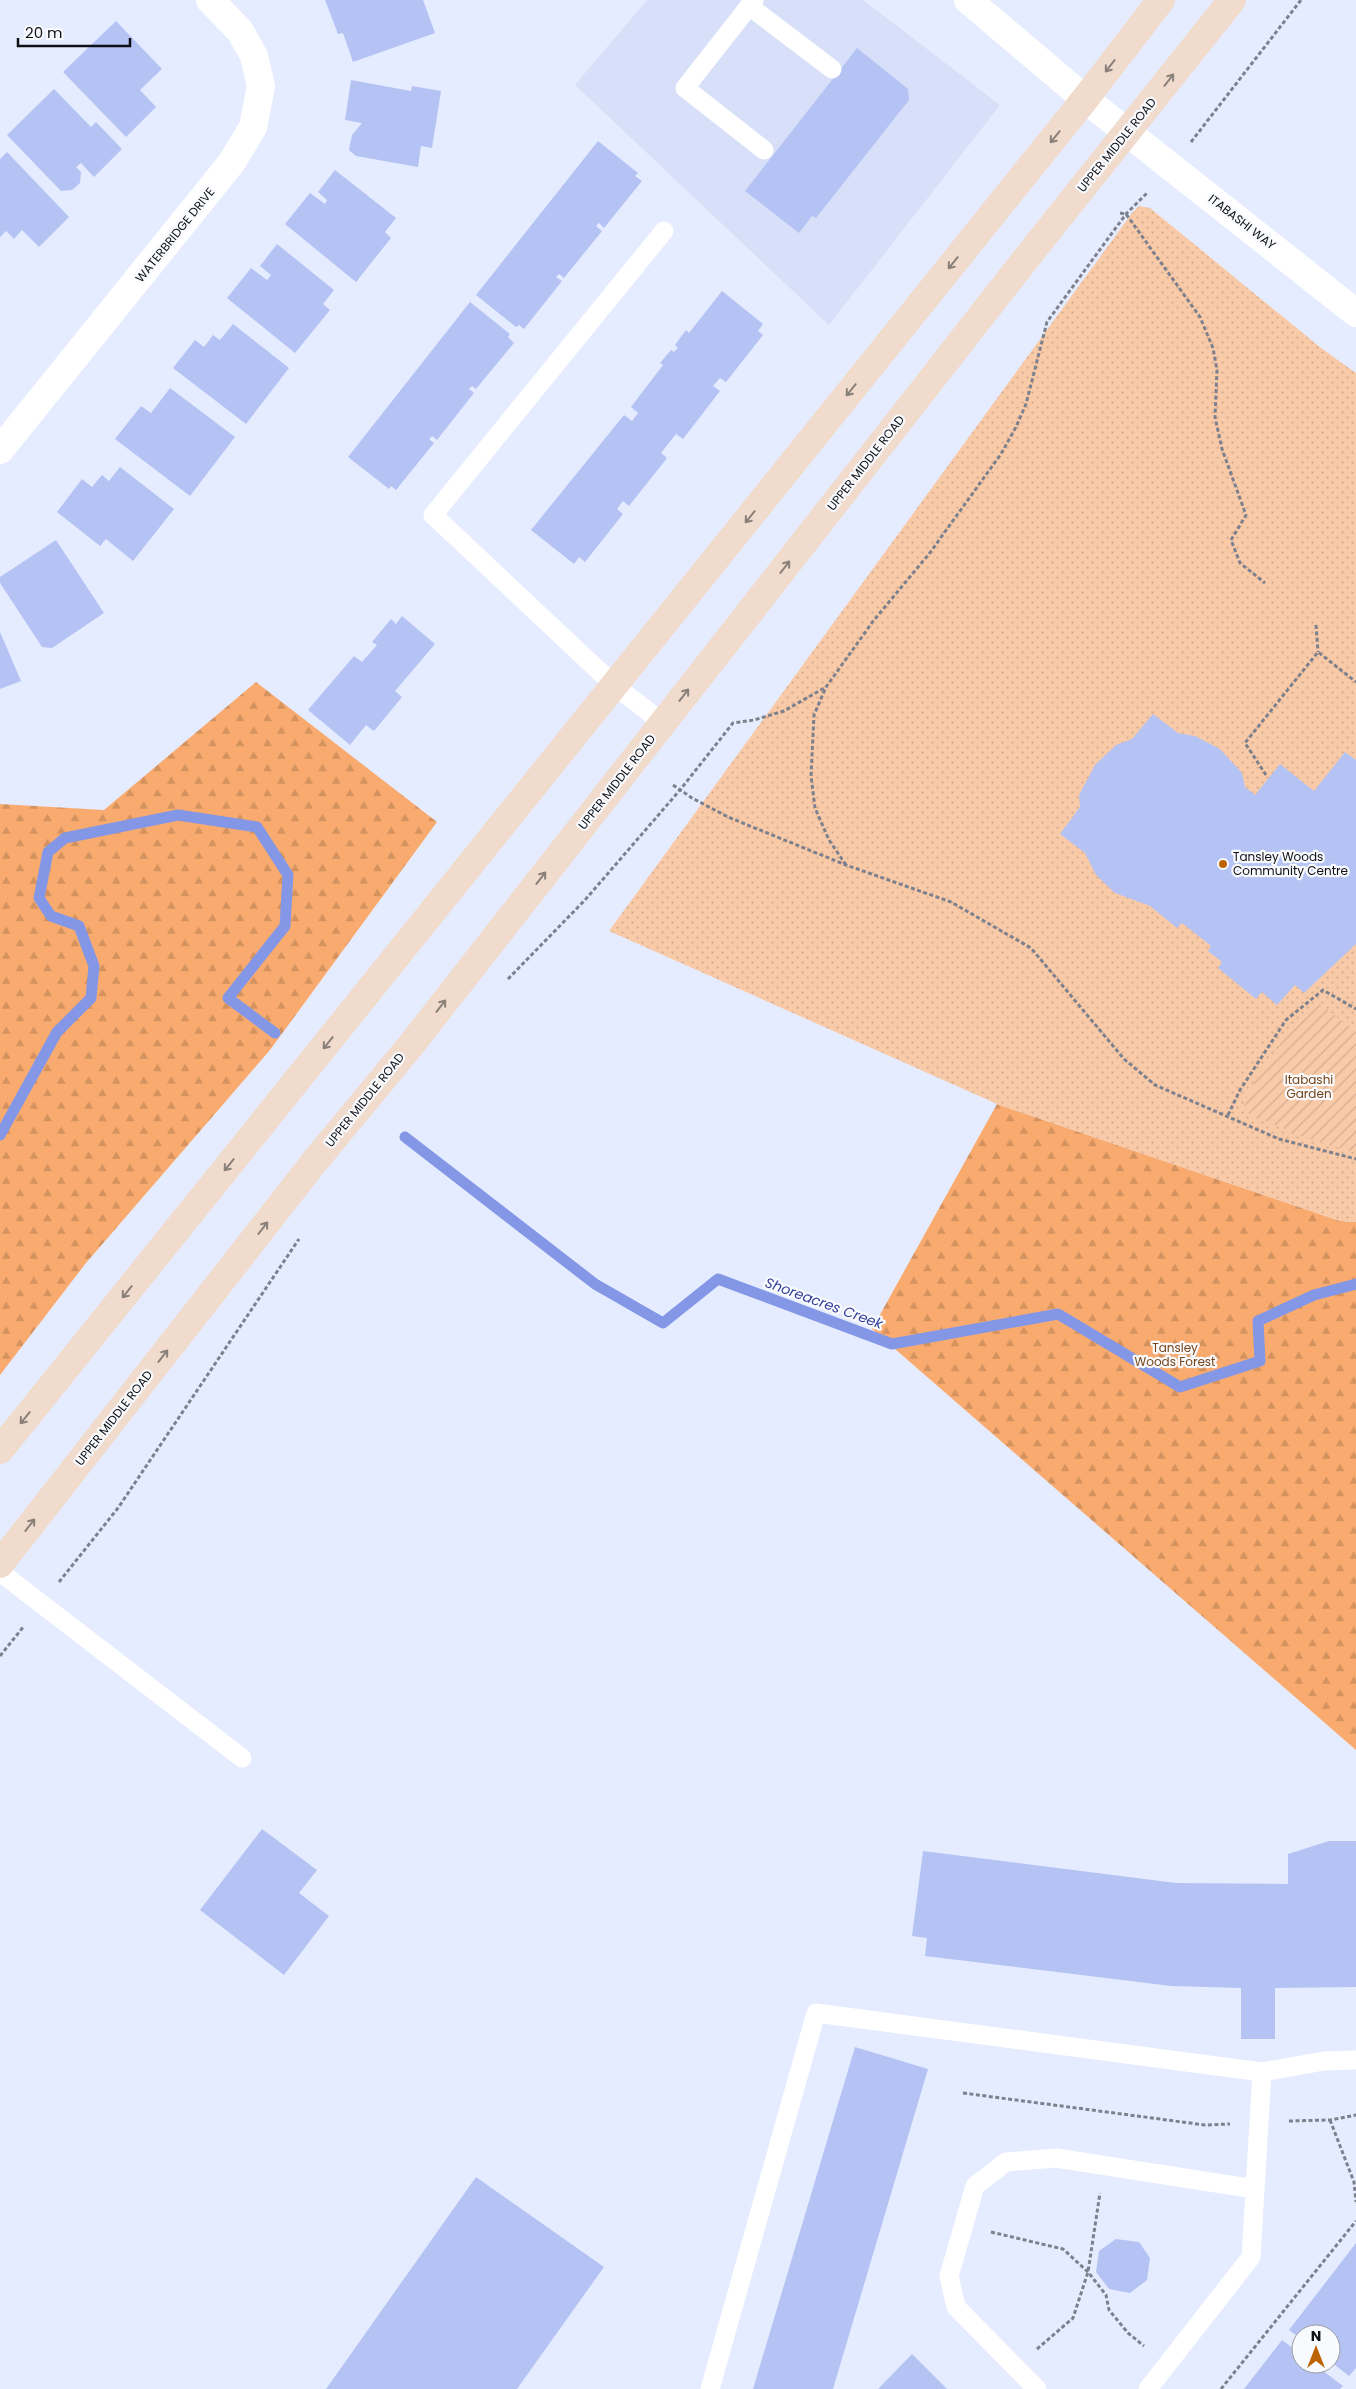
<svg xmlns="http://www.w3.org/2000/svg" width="1356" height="2389" font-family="Poppins,sans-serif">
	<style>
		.built { fill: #d7dff9 }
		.forest { fill: url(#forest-firs) }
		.park { fill: url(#park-dots) }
		.garden { fill: url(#garden-furrows) }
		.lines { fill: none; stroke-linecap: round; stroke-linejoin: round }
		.stream { stroke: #8397e6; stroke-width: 11 }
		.building { fill: #b4c3f4 }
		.path { stroke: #7d818d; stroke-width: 3; stroke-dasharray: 4 2.5; stroke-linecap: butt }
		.service { stroke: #fff; stroke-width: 19 }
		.minor { stroke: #fff; stroke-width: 28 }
		.tertiary { stroke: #fff; stroke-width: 28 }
		.secondary { stroke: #f0dbcc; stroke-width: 28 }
		.oneway { stroke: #8a807a }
		.poi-dot { fill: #bc6400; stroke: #f8fafd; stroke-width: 2 }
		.labels { text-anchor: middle; stroke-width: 4.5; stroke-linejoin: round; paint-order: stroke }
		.street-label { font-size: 12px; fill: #0e1016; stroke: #f8fafd }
		.poi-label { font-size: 12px; fill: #0e1016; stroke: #f8fafd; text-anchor: start }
		.park-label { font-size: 12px; fill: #774419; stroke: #f8fafd }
		.water-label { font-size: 14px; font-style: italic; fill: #313e99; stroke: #f8fafd }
	</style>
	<defs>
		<pattern id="forest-firs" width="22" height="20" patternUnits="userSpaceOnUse" patternTransform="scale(1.25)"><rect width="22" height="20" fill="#f9ab6f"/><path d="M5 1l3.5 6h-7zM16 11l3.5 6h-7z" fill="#d4925f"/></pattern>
		<pattern id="park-dots" width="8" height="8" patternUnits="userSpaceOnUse" patternTransform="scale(1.25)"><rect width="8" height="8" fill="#f9caa8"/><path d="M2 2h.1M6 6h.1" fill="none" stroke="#d4ac90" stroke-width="1.8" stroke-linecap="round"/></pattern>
		<pattern id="garden-furrows" width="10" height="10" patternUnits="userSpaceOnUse" patternTransform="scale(1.25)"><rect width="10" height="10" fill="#f9caa8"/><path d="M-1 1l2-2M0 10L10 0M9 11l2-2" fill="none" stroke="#d4ac90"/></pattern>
	</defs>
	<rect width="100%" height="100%" fill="#e6ecff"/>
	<path class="built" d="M647 0H863L1000 105 829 325 575 85Z"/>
	<g class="forest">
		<path d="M256 682 437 822 270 1050 86 1263 0 1375V804L104 810Z"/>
		<path d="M997 1104 1340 1221 1356 1222V1750L872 1329Z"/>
	</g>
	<path class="park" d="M1139 206 1150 208 1321 348 1356 373V1222L1340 1221 997 1104 609 931 1132 213Z"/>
	<path class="garden" d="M1320 1004 1356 1032V1153L1306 1138 1249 1114 1244 1104C1261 1064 1287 1032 1320 1004Z"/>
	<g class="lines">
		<g class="stream">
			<path d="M0 1135 57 1032 91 998 94 966 79 926 51 916 39 898 48 852 65 838 178 815 257 827 288 875 285 926 228 998 275 1033"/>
			<path d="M405 1137 595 1284 663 1323 718 1279 892 1344 1058 1314 1180 1387 1260 1361 1258 1321 1314 1295 1356 1284"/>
		</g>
	</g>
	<g class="building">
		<path d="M325 0H423L435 33 353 62 343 33 338 34Z"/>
		<path d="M116 21 162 69 140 90 156 107 126 137 63 72Z"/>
		<path d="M857 48 908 89 909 100 816 218 812 216 799 233 745 191Z"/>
		<path d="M351 80 411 91 412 86 441 91 432 148 421 146 418 167 356 156 349 150 352 135 362 123 345 120Z"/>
		<path d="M54 89 91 127 96 122 122 149 94 177 81 163 76 167 81 172 80 183 72 190 61 191 7 135Z"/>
		<path d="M598 141 638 173 635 176 642 181 604 228 599 223 596 226 602 231 564 278 559 274 556 277 562 281 524 329 519 325 516 327 476 295Z"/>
		<path d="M7 152 69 217 39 247 22 230 14 239 6 231 0 237V159Z"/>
		<path d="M335 170 396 218 385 232 391 238 356 282 285 224 310 193 325 204 327 200 318 192Z"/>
		<path d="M277 244 334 290 323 304 330 310 295 353 227 298 251 268 267 280 271 275 260 266Z"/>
		<path d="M722 291 763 324 758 331 763 335 726 382 720 378 713 386 720 391 683 439 676 434 661 453 667 458 629 506 623 501 617 509 623 514 585 562 579 557 574 564 531 530 624 415 632 421 638 413 631 407 663 365 660 363 671 350 674 352 678 348 675 345 686 330 689 333Z"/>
		<path d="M470 302 510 334 508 337 514 343 476 389 472 386 469 389 474 393 437 440 432 436 429 439 434 443 396 490 391 486 389 489 348 457Z"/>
		<path d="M233 324 289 368 246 424 173 368 195 340 204 347 213 335 220 340Z"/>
		<path d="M170 388 235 437 190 496 115 439 141 406 151 413Z"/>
		<path d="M120 467 174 509 133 561 106 539 100 546 57 512 82 479 92 487 102 475 109 481Z"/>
		<path d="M56 540 104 613 52 648 42 647 0 583V577Z"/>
		<path d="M402 616 435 644 395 691 402 697 374 731 366 725 350 745 308 710 354 656 362 662 377 645 372 642 391 619 396 624Z"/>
		<path d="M0 632 21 681 0 689Z"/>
		<path d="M1153 714 1178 733 1195 736 1220 749 1242 773 1245 787 1255 795 1280 764 1314 791 1345 752 1356 760V944L1304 993 1295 985 1277 1005 1262 992 1256 999 1218 968 1222 962 1208 951 1211 946 1182 923 1177 928 1150 906 1115 893 1096 875 1085 853 1060 834 1080 807 1079 795 1095 765 1116 745 1132 739Z"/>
		<path d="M262 1829 317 1870 299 1893 329 1916 284 1975 200 1910Z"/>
		<path d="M1329 1841H1356V1987L1275 1988V2039H1241V1988L1171 1986 925 1956 927 1938 912 1936 923 1851 1176 1883 1288 1884V1854Z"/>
		<path d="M855 2047 928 2069 833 2389H753Z"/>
		<path d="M476 2177 604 2267 517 2389H326Z"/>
		<path d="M1116 2239 1139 2242 1150 2258 1147 2280 1130 2293 1109 2289 1096 2272 1099 2251Z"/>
		<path d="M1356 2243V2368L1349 2376 1331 2362V2334H1301V2339L1289 2330Z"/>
		<path d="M1282 2340 1301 2354V2364H1314L1343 2386 1340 2389H1244Z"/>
		<path d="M912 2354 947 2389H878Z"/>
	</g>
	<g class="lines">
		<g class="path">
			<path d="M1191 142 1301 0"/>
			<path d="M1120 213 1126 214 1200 317 1213 348 1217 370 1215 417 1222 449 1246 515 1231 540 1240 563 1265 583"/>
			<path d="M1316 625 1318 652"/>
			<path d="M1266 775 1245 743 1318 652 1356 682"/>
			<path d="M673 785 692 798 728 817 846 865 951 902 1031 948 1124 1059 1155 1085 1279 1139 1356 1159"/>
			<path d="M846 865 829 840 815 808 811 776 814 715 826 687 874 620 929 554 1001 454 1016 427 1026 404 1047 322 1126 214 1148 192"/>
			<path d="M508 979 585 900 680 790 733 723 754 720 784 711 826 687"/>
			<path d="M1228 1115 1240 1090 1286 1020 1323 990 1356 1009"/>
			<path d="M59 1582 118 1508 299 1239"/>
			<path d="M0 1656 24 1626"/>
			<path d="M963 2093 1205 2125 1230 2124"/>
			<path d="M1330 2120 1354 2182 1356 2202"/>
			<path d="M1289 2121 1330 2120 1356 2115"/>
			<path d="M991 2232 1063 2249 1088 2272 1106 2295 1109 2310 1128 2333 1144 2346"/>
			<path d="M1037 2349 1073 2318 1088 2272 1100 2193"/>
			<path d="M1221 2389 1356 2221"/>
		</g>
		<g class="service">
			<path d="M754 0 685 88 764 150"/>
			<path d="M749 6 832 69"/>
			<path d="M663 723 614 685 433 515 664 231"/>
			<path d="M0 1572 242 1758"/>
			<path d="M710 2389 816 2013 1262 2072 1324 2061 1356 2060"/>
			<path d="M1037 2389 956 2307 949 2276 975 2186 1006 2162 1056 2158 1255 2189"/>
			<path d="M1148 2389 1251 2257 1262 2072"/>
		</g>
		<path class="minor" d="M0 450 232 162 253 127 261 86 254 56 240 31 210 0"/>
		<path class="tertiary" d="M968 0 1085 99 1356 313"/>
		<g class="secondary">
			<path d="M0 1450 1085 99 1161 0"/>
			<path d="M0 1564 315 1161 411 1045 1032 251 1232 0"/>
		</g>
	</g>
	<defs><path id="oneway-shaft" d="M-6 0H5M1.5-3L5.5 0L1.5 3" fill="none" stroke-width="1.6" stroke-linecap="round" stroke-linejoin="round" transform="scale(1.25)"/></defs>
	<g class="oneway">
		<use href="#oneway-shaft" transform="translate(1110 66) rotate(128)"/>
		<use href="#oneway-shaft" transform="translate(1169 80) rotate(-52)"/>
		<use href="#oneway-shaft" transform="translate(1055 137) rotate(129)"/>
		<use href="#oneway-shaft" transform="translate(953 263) rotate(129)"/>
		<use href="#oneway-shaft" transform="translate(851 390) rotate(129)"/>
		<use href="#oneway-shaft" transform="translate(750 517) rotate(129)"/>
		<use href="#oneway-shaft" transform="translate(785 567) rotate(-52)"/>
		<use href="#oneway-shaft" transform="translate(684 695) rotate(-52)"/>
		<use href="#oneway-shaft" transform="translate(541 878) rotate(-52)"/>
		<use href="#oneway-shaft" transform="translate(441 1006) rotate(-52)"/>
		<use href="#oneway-shaft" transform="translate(328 1043) rotate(129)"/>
		<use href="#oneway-shaft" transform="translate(229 1165) rotate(129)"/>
		<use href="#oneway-shaft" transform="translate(263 1228) rotate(-52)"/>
		<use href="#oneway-shaft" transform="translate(127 1292) rotate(129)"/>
		<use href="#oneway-shaft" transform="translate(163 1356) rotate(-52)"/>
		<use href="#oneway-shaft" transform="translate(25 1418) rotate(129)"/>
		<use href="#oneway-shaft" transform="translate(30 1525) rotate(-52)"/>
	</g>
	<circle class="poi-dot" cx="1223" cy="864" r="5"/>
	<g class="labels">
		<g class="street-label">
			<text transform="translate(1117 145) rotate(-51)" y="4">UPPER MIDDLE ROAD</text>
			<text transform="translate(1242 222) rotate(38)" y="4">ITABASHI WAY</text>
			<text transform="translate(175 235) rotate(-51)" y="4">WATERBRIDGE DRIVE</text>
			<text transform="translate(866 463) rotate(-52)" y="4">UPPER MIDDLE ROAD</text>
			<text transform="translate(617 782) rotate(-52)" y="4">UPPER MIDDLE ROAD</text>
			<text transform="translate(365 1100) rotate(-51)" y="4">UPPER MIDDLE ROAD</text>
			<text transform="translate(114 1418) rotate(-52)" y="4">UPPER MIDDLE ROAD</text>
		</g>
		<g class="poi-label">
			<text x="1233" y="861">Tansley Woods<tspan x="1233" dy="14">Community Centre</tspan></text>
		</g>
		<g class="park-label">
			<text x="1309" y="1084">Itabashi<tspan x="1309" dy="14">Garden</tspan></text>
			<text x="1175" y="1352">Tansley<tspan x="1175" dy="14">Woods Forest</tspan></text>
		</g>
		<g class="water-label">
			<text transform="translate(824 1303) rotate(20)" y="5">Shoreacres Creek</text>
		</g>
	</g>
	<g transform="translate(1316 2349)"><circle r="24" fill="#f8fafd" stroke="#9a9ca1"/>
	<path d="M0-4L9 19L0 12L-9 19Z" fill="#bc6400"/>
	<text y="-8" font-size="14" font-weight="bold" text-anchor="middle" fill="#0e1016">N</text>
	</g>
	<path d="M18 38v8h112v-8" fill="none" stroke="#0e1016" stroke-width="2.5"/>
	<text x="25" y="38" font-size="15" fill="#0e1016" stroke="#f8fafd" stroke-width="4" paint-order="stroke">20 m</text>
</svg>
